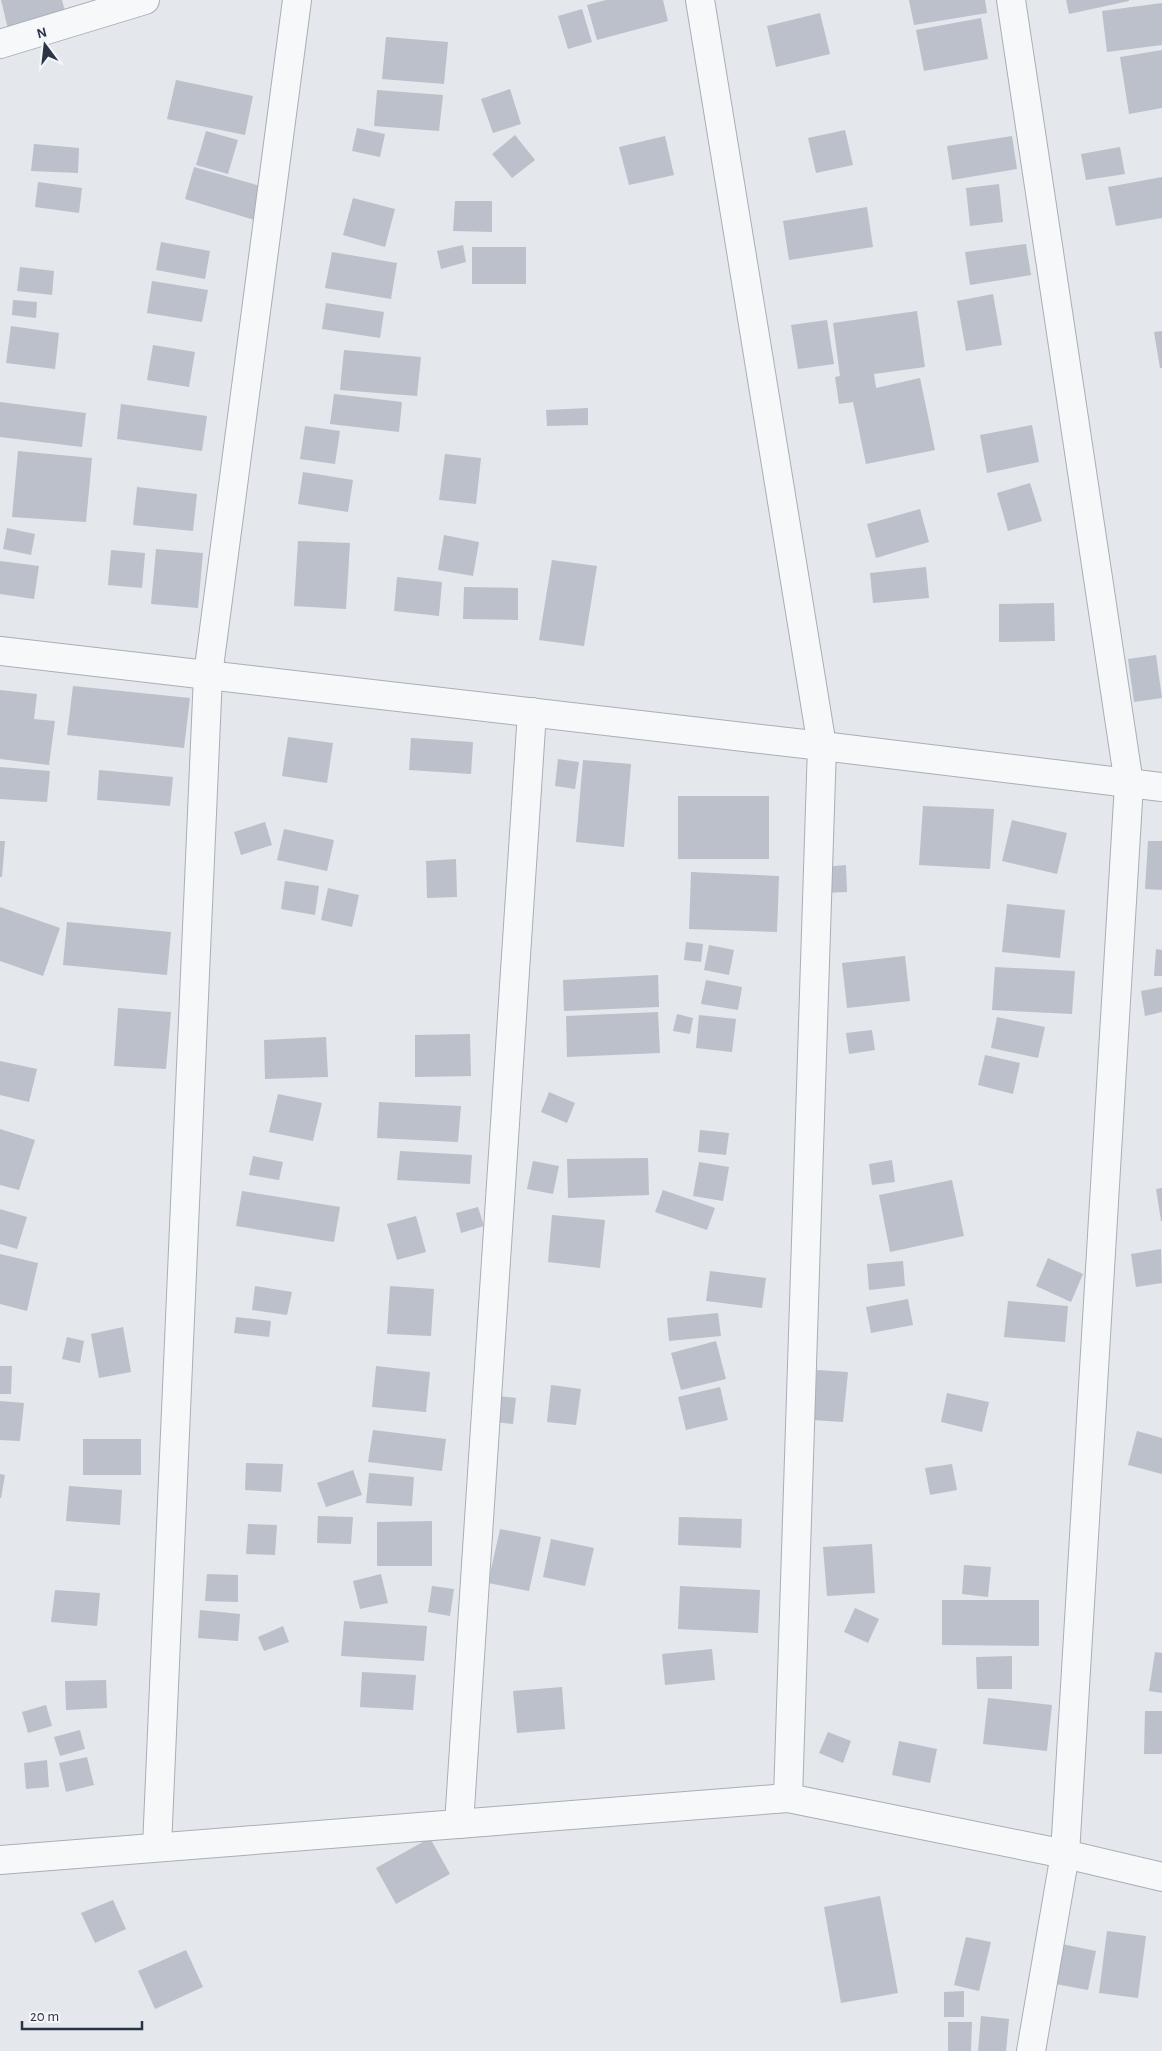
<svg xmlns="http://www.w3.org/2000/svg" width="1162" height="2051" font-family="'Alegreya Sans',sans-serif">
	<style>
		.building { fill: #bbc0ca }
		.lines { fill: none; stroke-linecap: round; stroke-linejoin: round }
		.minor-casing { stroke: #a9aeb7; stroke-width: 30 }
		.minor { stroke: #f7f8fa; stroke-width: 28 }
	</style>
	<rect width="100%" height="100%" fill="#e4e7ec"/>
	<g class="building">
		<path d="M1 0H62L67 19 9 33Z"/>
		<path d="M606 0H663L668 21 597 40 587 5Z"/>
		<path d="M909 0H985L987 13 914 25Z"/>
		<path d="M1066 0H1129V1L1069 14Z"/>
		<path d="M1162 3V45L1107 52 1102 11Z"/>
		<path d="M582 9 592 42 568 49 558 16Z"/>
		<path d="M820 13 830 54 776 67 767 26Z"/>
		<path d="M981 18 988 59 924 71 916 30Z"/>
		<path d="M386 37 448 42 444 84 382 79Z"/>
		<path d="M1162 50V108L1129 114 1120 57Z"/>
		<path d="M176 80 253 96 245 135 167 119Z"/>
		<path d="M510 89 521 124 493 133 481 99Z"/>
		<path d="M377 90 443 95 439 131 374 126Z"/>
		<path d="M357 128 385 134 380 157 352 151Z"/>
		<path d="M845 130 853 165 816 173 808 138Z"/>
		<path d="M206 131 238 140 228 174 196 165Z"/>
		<path d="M515 135 535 160 512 178 492 154Z"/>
		<path d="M665 136 674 175 629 185 619 147Z"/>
		<path d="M1012 136 1017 169 952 180 947 146Z"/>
		<path d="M34 144 79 148 78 173 31 171Z"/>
		<path d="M1120 147 1125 174 1086 180 1081 154Z"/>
		<path d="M194 167 267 188 258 221 185 199Z"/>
		<path d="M1162 177V218L1116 226 1108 187Z"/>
		<path d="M38 182 82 188 79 213 35 207Z"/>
		<path d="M999 184 1003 222 970 226 966 188Z"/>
		<path d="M353 198 395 209 385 247 343 235Z"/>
		<path d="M455 201H492V232L453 231Z"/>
		<path d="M867 207 873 247 789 260 783 221Z"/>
		<path d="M161 242 210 251 205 279 156 270Z"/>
		<path d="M1026 244 1031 275 970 285 965 252Z"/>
		<path d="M463 245 466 262 441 269 437 251Z"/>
		<rect x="472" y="247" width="54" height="37"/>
		<path d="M332 252 397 263 391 299 325 288Z"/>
		<path d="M20 267 54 271 52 295 17 291Z"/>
		<path d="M152 281 208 290 202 322 147 313Z"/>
		<path d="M993 294 1002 345 966 351 957 301Z"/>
		<path d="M13 300 37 302 36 318 12 315Z"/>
		<path d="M326 303 384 312 380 338 322 329Z"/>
		<path d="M917 311 925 367 874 374 876 388 920 378 935 450 866 464 853 402 839 404 835 377 840 376 833 323Z"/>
		<path d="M827 320 834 364 798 369 791 325Z"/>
		<path d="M11 326 59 333 55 369 6 363Z"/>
		<path d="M1162 331V368H1160L1154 332Z"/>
		<path d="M153 345 195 352 189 387 147 380Z"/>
		<path d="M344 350 421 357 417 396 340 390Z"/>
		<path d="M334 394 402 402 399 432 330 424Z"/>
		<path d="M0 402 86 413 82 447 0 437Z"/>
		<path d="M121 404 207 416 202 451 117 439Z"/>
		<path d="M588 408V425L547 426 546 410Z"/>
		<path d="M1032 425 1039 462 987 473 980 435Z"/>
		<path d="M305 426 340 431 335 464 300 459Z"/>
		<path d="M18 451 92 458 86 522 12 517Z"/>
		<path d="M445 454 481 458 476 504 439 500Z"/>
		<path d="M303 472 353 480 348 512 298 504Z"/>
		<path d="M1030 483 1042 521 1008 531 997 493Z"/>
		<path d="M137 487 197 494 193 531 133 525Z"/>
		<path d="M920 509 929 542 876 558 867 524Z"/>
		<path d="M7 528 35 534 31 555 3 549Z"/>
		<path d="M444 535 479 542 473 576 438 570Z"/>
		<path d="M298 541 350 543 346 609 294 606Z"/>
		<path d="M156 549 203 553 198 608 151 604Z"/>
		<path d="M111 550 145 553 142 588 108 585Z"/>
		<path d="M552 560 597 566 584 646 539 640Z"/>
		<path d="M0 561 39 566 34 599 0 594Z"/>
		<path d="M926 567 929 598 873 603 870 573Z"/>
		<path d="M397 577 442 582 439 616 394 611Z"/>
		<path d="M464 587 518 588V620L463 619Z"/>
		<path d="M1054 603 1055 641 999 642V604Z"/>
		<path d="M1156 655 1162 698 1134 702 1128 659Z"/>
		<path d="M73 686 190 698 184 748 67 735Z"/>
		<path d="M0 690 37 694 34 719 55 721 49 765 0 759Z"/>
		<path d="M288 737 333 743 327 783 282 776Z"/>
		<path d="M411 738 473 742 471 774 409 770Z"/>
		<path d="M558 759 579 762 575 789 555 786Z"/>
		<path d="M583 760 631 764 624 847 576 842Z"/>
		<path d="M0 767 50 771 47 802 0 799Z"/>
		<path d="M99 770 173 777 170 806 97 800Z"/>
		<rect x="678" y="796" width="91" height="63"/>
		<path d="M923 806 994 809 990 869 919 865Z"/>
		<path d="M1012 820 1067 833 1057 874 1002 861Z"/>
		<path d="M265 822 272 845 241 855 234 832Z"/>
		<path d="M284 829 334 840 327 871 277 860Z"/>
		<path d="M0 841H5L2 877H0Z"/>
		<path d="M1148 841H1162V890L1145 889Z"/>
		<path d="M456 859 457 897 427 898 426 861Z"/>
		<path d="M846 865 847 892 823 893V867Z"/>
		<path d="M691 872 779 876 777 932 689 929Z"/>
		<path d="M285 881 319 886 315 915 281 909Z"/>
		<path d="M328 888 359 895 352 927 321 920Z"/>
		<path d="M1007 904 1065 910 1060 958 1002 952Z"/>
		<path d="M0 907 60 928 43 976 0 961Z"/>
		<path d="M67 922 171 932 167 975 63 965Z"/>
		<path d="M686 942 703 944 701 962 684 960Z"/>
		<path d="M709 945 734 950 729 975 704 970Z"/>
		<path d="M1156 949 1162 950V976H1154Z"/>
		<path d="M905 956 910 1001 847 1008 842 963Z"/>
		<path d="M995 967 1075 971 1072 1014 992 1010Z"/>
		<path d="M658 975 659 1007 564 1011 563 980Z"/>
		<path d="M706 980 742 987 738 1010 701 1004Z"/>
		<path d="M1162 987V1012L1145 1016 1141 991Z"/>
		<path d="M118 1008 171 1012 166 1069 114 1066Z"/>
		<path d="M658 1012 660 1053 567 1057 566 1016Z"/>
		<path d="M677 1014 693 1018 690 1034 673 1031Z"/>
		<path d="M699 1015 736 1019 732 1052 696 1048Z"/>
		<path d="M997 1017 1045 1027 1038 1058 991 1048Z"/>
		<path d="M872 1030 875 1050 849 1054 846 1033Z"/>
		<path d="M470 1034 471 1076 415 1077V1035Z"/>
		<path d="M326 1037 328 1077 265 1079 264 1040Z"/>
		<path d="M985 1055 1020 1063 1013 1094 978 1085Z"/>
		<path d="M0 1061 37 1069 29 1102 0 1095Z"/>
		<path d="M549 1092 575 1103 567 1123 541 1112Z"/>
		<path d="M278 1094 322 1103 313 1141 269 1132Z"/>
		<path d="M379 1102 461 1106 458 1142 377 1138Z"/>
		<path d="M0 1129 35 1140 19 1190 0 1185Z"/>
		<path d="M700 1130 729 1133 726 1155 698 1152Z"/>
		<path d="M400 1151 472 1155 470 1184 397 1180Z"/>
		<path d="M253 1156 283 1162 279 1180 249 1175Z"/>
		<path d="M648 1158 649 1195 568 1198 567 1159Z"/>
		<path d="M892 1160 895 1182 872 1185 869 1164Z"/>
		<path d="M533 1161 559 1166 553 1194 527 1189Z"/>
		<path d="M699 1162 729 1167 723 1201 693 1196Z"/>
		<path d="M952 1180 964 1236 890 1252 879 1195Z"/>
		<path d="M1162 1188V1221H1161L1156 1189Z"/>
		<path d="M663 1190 715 1208 707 1230 655 1212Z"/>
		<path d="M242 1191 340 1207 334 1242 236 1226Z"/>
		<path d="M478 1207 484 1226 461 1233 456 1213Z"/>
		<path d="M0 1209 27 1217 17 1249 0 1244Z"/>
		<path d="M552 1215 605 1220 600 1268 548 1262Z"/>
		<path d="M416 1216 426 1252 397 1260 387 1224Z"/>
		<path d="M1161 1249 1162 1283 1136 1287 1131 1254Z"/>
		<path d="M0 1254 38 1263 27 1311 0 1304Z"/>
		<path d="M1048 1258 1083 1274 1071 1302 1036 1286Z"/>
		<path d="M903 1261 905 1286 869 1290 867 1264Z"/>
		<path d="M710 1271 766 1278 762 1308 706 1301Z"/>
		<path d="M255 1286 292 1292 287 1315 252 1310Z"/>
		<path d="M390 1286 434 1289 431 1336 387 1334Z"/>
		<path d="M908 1299 913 1325 871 1333 866 1307Z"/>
		<path d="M1008 1301 1068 1306 1065 1342 1004 1337Z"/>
		<path d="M718 1313 721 1336 669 1341 667 1318Z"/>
		<path d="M236 1317 271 1321 269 1337 234 1333Z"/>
		<path d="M123 1327 131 1372 99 1378 91 1334Z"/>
		<path d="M67 1337 84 1341 80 1363 62 1359Z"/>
		<path d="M716 1341 726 1379 681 1390 671 1353Z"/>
		<path d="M0 1366H12L11 1394H0Z"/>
		<path d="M376 1366 430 1372 426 1412 372 1407Z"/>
		<path d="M817 1370 848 1372 843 1422 812 1420Z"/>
		<path d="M551 1385 581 1389 576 1425 547 1422Z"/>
		<path d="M720 1387 728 1420 686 1430 678 1397Z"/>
		<path d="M947 1393 989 1402 982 1432 941 1422Z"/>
		<path d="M498 1396 516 1398 513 1424 496 1422Z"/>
		<path d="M0 1401 24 1403 20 1441 0 1440Z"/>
		<path d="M373 1430 446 1439 442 1471 368 1462Z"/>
		<path d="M1137 1431 1162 1438V1474L1128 1465Z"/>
		<rect x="83" y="1439" width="58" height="36"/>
		<path d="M246 1463 283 1464 281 1492 245 1490Z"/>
		<path d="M952 1464 957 1490 930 1495 925 1468Z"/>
		<path d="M353 1470 362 1495 326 1507 317 1483Z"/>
		<path d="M369 1473 414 1477 412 1506 366 1503Z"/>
		<path d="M0 1474 5 1475 1 1498H0Z"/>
		<path d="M69 1486 122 1490 120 1525 66 1521Z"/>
		<path d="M318 1516 353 1517 351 1544 317 1543Z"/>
		<path d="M679 1517 742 1519 741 1548 678 1545Z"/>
		<path d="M432 1521V1566H377V1522Z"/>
		<path d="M248 1524 277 1525 275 1555 246 1554Z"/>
		<path d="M500 1529 541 1537 529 1591 488 1583Z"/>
		<path d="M551 1539 594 1548 585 1586 543 1577Z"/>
		<path d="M872 1544 875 1593 827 1596 823 1547Z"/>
		<path d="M964 1565 991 1567 988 1597 962 1594Z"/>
		<path d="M207 1574 238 1575V1602L205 1601Z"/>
		<path d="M381 1574 388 1603 360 1609 353 1581Z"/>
		<path d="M432 1586 454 1589 450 1616 428 1612Z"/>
		<path d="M680 1586 760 1590 758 1633 678 1629Z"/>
		<path d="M55 1590 100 1593 97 1626 51 1622Z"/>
		<path d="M942 1600H1039V1646L942 1645Z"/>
		<path d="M855 1608 879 1619 868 1643 844 1632Z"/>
		<path d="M200 1610 240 1614 238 1641 198 1638Z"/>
		<path d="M344 1621 427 1626 424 1661 341 1656Z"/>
		<path d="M283 1626 289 1642 264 1651 258 1637Z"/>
		<path d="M712 1649 715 1680 665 1685 662 1654Z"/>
		<path d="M1155 1652 1162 1653V1693L1149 1691Z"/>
		<path d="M1012 1656V1689H977L976 1657Z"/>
		<path d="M362 1672 416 1675 413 1710 360 1707Z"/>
		<path d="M106 1680 107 1708 66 1710 65 1681Z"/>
		<path d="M562 1687 565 1729 517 1733 513 1691Z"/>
		<path d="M988 1698 1052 1705 1047 1751 983 1744Z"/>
		<path d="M46 1705 52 1726 28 1733 22 1712Z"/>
		<path d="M1145 1711H1162V1754H1144Z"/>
		<path d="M80 1730 85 1749 60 1756 54 1737Z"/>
		<path d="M828 1732 851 1741 843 1763 819 1753Z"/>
		<path d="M899 1741 937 1749 930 1783 892 1775Z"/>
		<path d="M87 1757 94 1785 66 1792 59 1763Z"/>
		<path d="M47 1760 49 1787 26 1789 24 1763Z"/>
		<path d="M430 1838 450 1874 396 1904 376 1868Z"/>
		<path d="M880 1896 898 1993 841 2003 824 1907Z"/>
		<path d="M113 1900 126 1929 95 1943 81 1913Z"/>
		<path d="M1107 1931 1146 1936 1138 1998 1099 1993Z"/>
		<path d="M966 1937 991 1942 979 1991 954 1985Z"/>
		<path d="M1057 1943 1096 1951 1088 1990 1050 1983Z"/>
		<path d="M186 1950 203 1987 155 2009 138 1971Z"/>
		<path d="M964 1991V2017H944V1992Z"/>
		<path d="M981 2016 1009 2019 1006 2051H978Z"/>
		<path d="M948 2022H972L971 2051H948Z"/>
	</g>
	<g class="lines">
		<defs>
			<g id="minor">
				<path d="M700 0 822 746 788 1798"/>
				<path d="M1011 0 1129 784 1065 1854 1031 2051"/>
				<path d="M0 44 145 0"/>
				<path d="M0 651 822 746 1162 787"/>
				<path d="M459 1824 532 712"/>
				<path d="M157 1847 208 675 297 0"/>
				<path d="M0 1860 788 1798 1065 1854 1162 1877"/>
			</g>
		</defs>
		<use href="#minor" class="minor-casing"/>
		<use href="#minor" class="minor"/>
	</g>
	<g transform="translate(45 45) rotate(345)" stroke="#f4f6f9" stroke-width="4" paint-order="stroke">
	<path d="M0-4L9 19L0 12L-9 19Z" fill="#2b3445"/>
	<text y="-8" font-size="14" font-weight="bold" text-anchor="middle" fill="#2b3445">N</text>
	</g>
	<path d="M22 2021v8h120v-8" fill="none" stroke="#2b3445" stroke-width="2.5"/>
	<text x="30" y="2021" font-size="15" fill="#2b3445" stroke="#f4f6f9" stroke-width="4" paint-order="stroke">20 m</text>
</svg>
